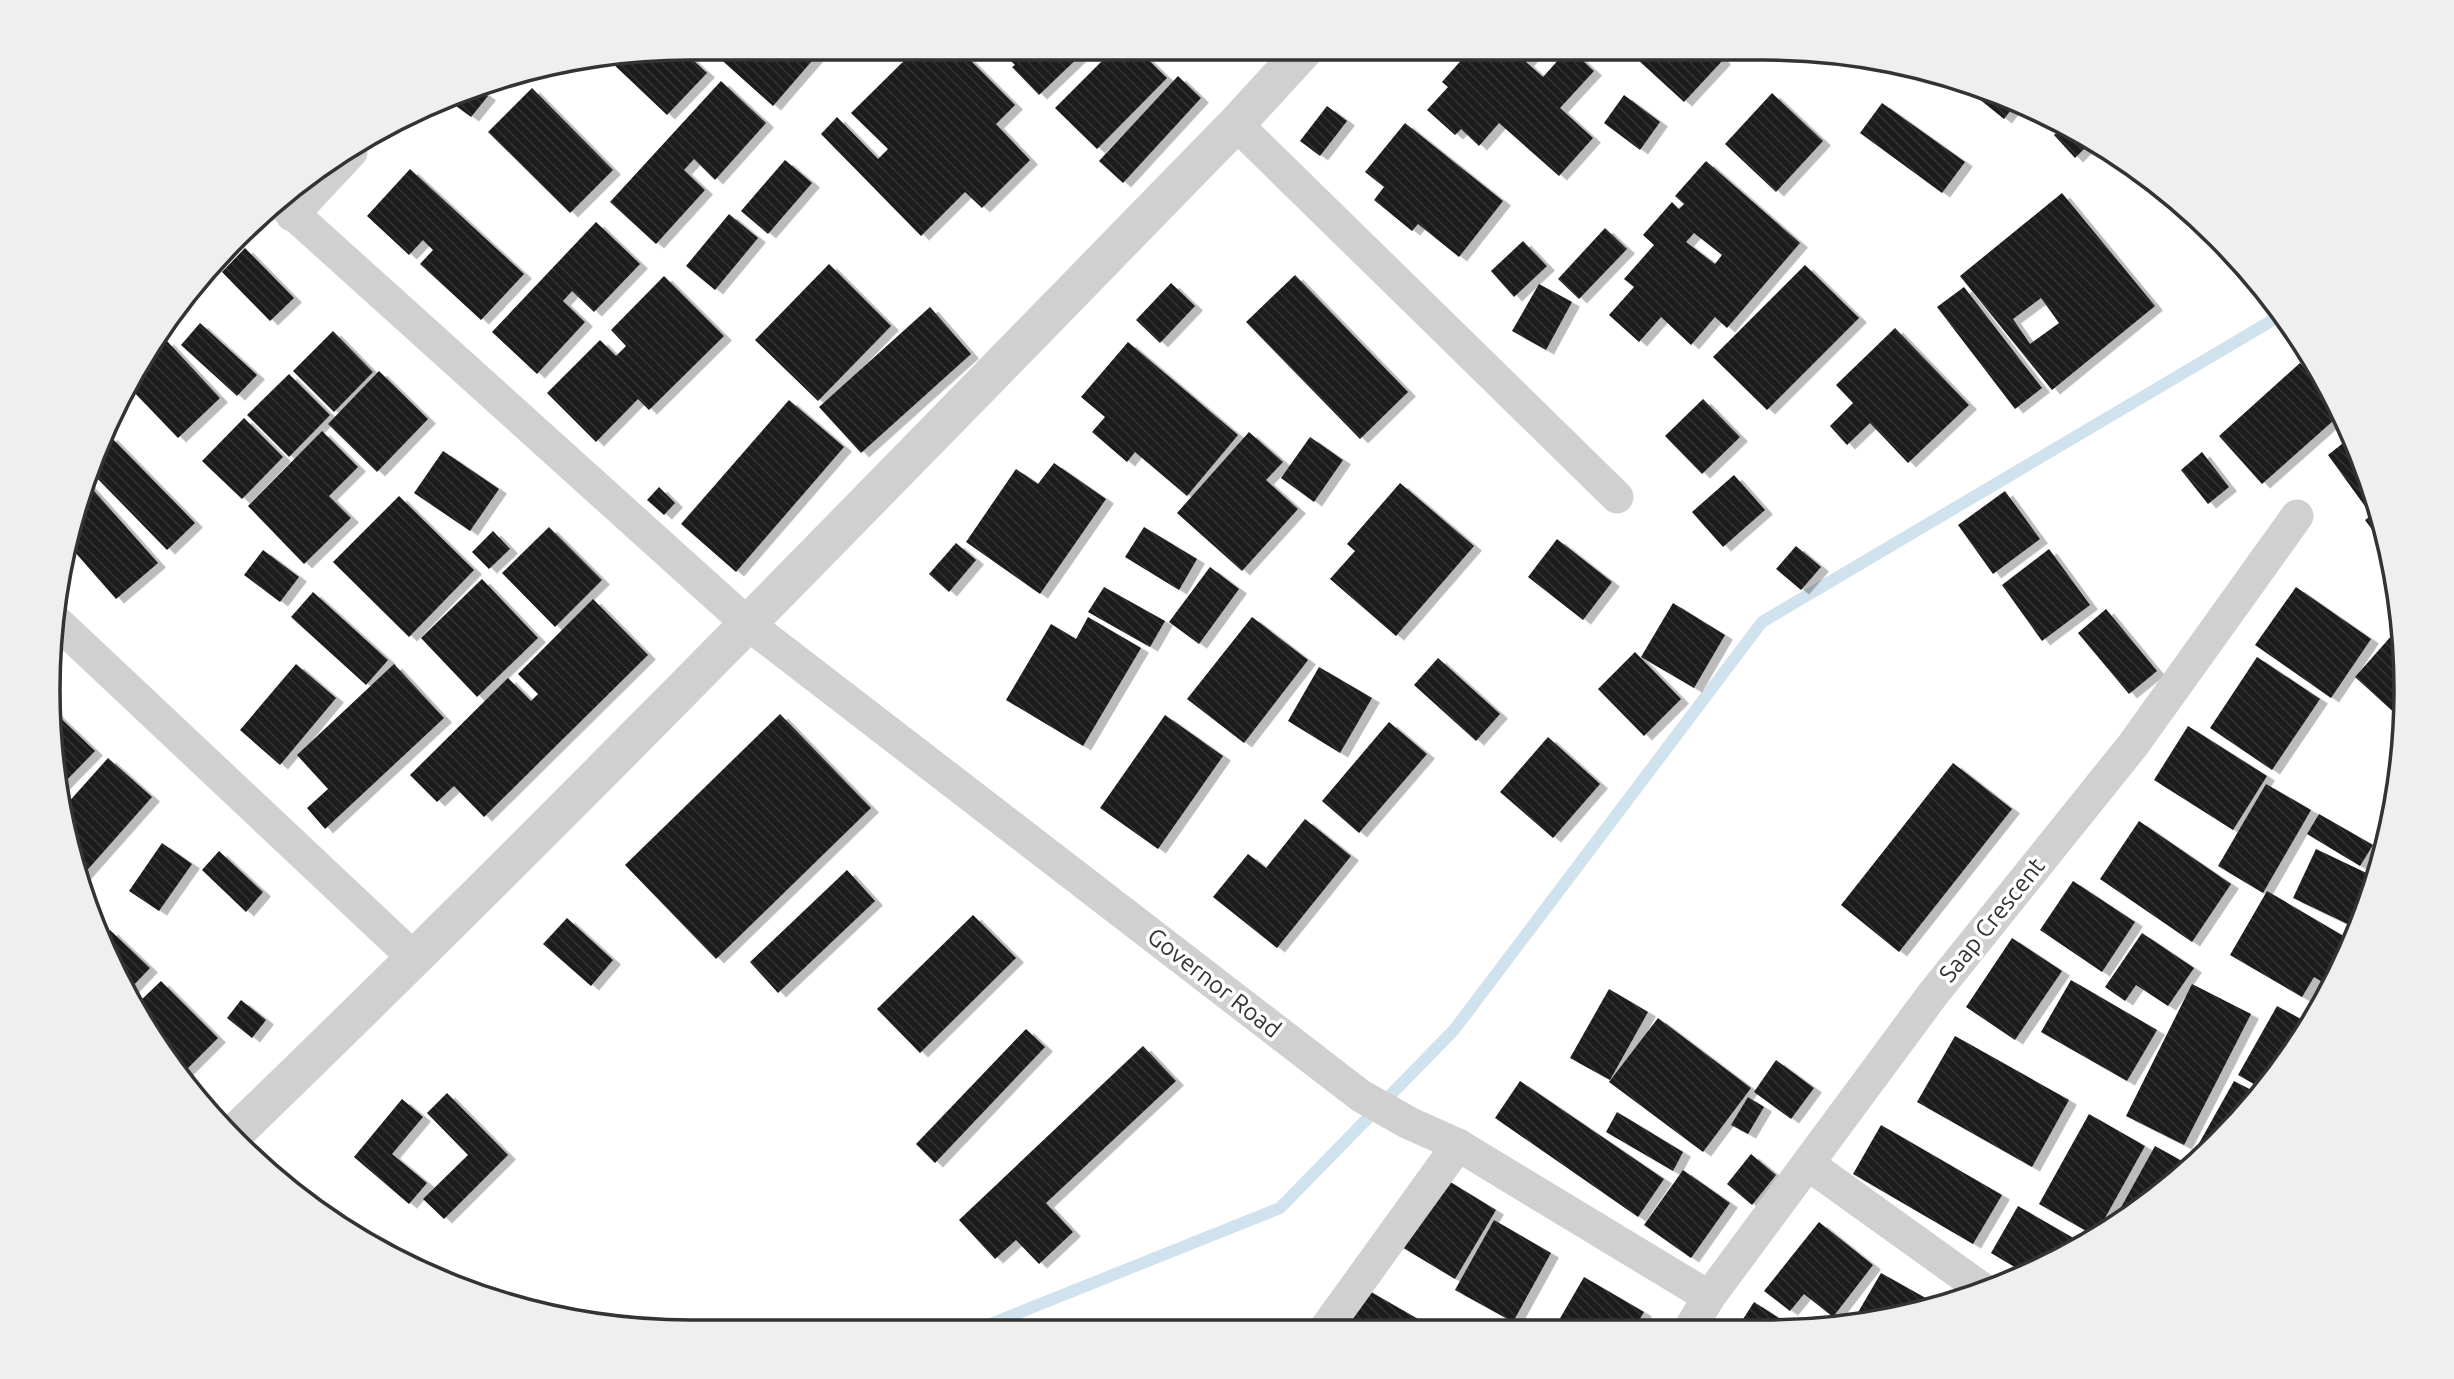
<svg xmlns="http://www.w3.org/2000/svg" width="2454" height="1379" font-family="Ubuntu,sans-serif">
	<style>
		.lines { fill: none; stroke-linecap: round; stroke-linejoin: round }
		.stream { stroke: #cfe2ee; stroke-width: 12 }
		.building { fill: url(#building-back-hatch); fill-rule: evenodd; filter: url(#shadow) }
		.minor { stroke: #d0d0d0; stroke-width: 33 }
		.tertiary { stroke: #d0d0d0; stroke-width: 38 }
		.labels { text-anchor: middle; stroke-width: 7; stroke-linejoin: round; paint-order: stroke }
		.street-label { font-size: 24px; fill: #333; stroke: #fff }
		.rim { fill: none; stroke: #333; stroke-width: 3.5 }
	</style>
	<defs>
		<pattern id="building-back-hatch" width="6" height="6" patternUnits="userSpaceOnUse" patternTransform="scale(1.75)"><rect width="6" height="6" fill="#1a1a1a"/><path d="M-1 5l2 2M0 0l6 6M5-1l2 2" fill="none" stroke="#333"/></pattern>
		<filter id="shadow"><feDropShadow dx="8" dy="4.5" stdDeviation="0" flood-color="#0004"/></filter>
	</defs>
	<rect width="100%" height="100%" fill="#fff"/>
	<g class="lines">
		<path class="stream" d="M978 1329 1280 1208 1454 1030 1762 622 2283 314"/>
	</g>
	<g class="building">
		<path d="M707 47H824L773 106Z"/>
		<path d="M917 48H958L1015 105 996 124 1030 160 982 208 965 192 921 236 821 134 837 117 878 159 888 149 851 113Z"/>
		<path d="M998 48H1088L1039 95 1012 67 1015 65Z"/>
		<path d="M1115 48H1136L1167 78 1097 149 1055 108Z"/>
		<path d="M1472 48H1538L1526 62 1543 77 1569 48 1594 71 1560 108 1593 138 1559 176 1499 123 1479 146 1461 129 1455 135 1427 110 1448 87 1442 82Z"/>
		<path d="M1625 48H1711L1723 60 1684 102Z"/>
		<path d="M681 49 707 73 667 115 609 60Z"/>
		<path d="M1178 76 1201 98 1123 183 1099 161Z"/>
		<path d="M1952 77 1971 81 2017 102 2004 119Z"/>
		<path d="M721 81 766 123 715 180 694 159 684 170 705 190 656 244 610 202Z"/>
		<path d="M475 86 488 96 471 117 452 103 458 95Z"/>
		<path d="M532 88 613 170 570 213 488 132Z"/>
		<path d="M1772 93 1823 141 1776 192 1725 144Z"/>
		<path d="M1624 95 1660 122 1640 150 1604 123Z"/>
		<path d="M1882 103 1965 162 1942 193 1860 133Z"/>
		<path d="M1327 106 1347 121 1320 156 1300 141Z"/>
		<path d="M1405 123 1503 201 1459 257 1418 224 1412 231 1374 200 1384 187 1365 172Z"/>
		<path d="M2065 124 2094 139 2075 158 2054 135Z"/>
		<path d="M785 160 812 183 768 234 741 211Z"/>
		<path d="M1706 161 1800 243 1727 328 1715 317 1691 345 1661 317 1639 342 1609 315 1634 287 1624 279 1654 245 1643 235 1672 202 1679 209 1684 204 1675 196ZM1694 233 1722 255 1715 264 1686 242Z"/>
		<path d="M410 169 524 274 481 320 420 264 433 250 423 240 409 255 367 216Z"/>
		<path d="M2062 193 2155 306 2052 390 1960 276ZM2041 298 2059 323 2030 344 2013 319Z"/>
		<path d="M2179 200 2188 207 2229 250 2227 252Z"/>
		<path d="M729 214 758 238 715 290 686 266Z"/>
		<path d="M596 222 640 264 594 312 572 291 563 301 585 322 537 374 492 332Z"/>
		<path d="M1605 228 1627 249 1579 299 1558 279Z"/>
		<path d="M1523 241 1547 266 1514 297 1491 271Z"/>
		<path d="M245 248 294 298 270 321 222 272Z"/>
		<path d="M829 264 891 326 818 401 755 340Z"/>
		<path d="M1805 265 1859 318 1767 410 1713 357Z"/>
		<path d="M1295 275 1408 392 1360 439 1246 322Z"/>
		<path d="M664 276 724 336 649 410 638 399 596 442 547 393 600 340 616 356 626 346 611 330Z"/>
		<path d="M1171 283 1195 306 1160 343 1136 320Z"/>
		<path d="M1539 284 1572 302 1546 350 1512 331Z"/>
		<path d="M1964 287 2042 388 2015 409 1937 307Z"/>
		<path d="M930 307 971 354 861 453 819 407Z"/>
		<path d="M200 323 257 375 237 396 181 345Z"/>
		<path d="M1895 328 1969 405 1908 463 1870 423 1847 445 1830 426 1853 403 1836 385Z"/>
		<path d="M333 331 373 372 334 412 293 371Z"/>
		<path d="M166 340 220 398 178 438 130 388 142 363Z"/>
		<path d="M1128 342 1238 435 1187 496 1135 452 1127 462 1092 432 1105 417 1081 397Z"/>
		<path d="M2300 363 2343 412 2262 484 2219 436Z"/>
		<path d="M379 371 428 419 377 472 328 424Z"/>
		<path d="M289 374 330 415 289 457 247 415Z"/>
		<path d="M1703 399 1740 437 1702 474 1665 436Z"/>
		<path d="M789 400 844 447 736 572 681 524Z"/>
		<path d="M244 418 283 457 242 499 202 461Z"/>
		<path d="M322 431 358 467 329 496 351 518 304 564 248 506Z"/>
		<path d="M1249 432 1283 462 1266 480 1298 509 1242 571 1177 513Z"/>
		<path d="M109 435 195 523 167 550 92 473Z"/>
		<path d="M2352 436 2377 502 2367 509 2328 455Z"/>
		<path d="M1310 437 1343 460 1314 502 1281 478Z"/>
		<path d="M443 451 499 489 470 531 414 493Z"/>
		<path d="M2202 452 2229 487 2208 504 2181 470Z"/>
		<path d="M1054 463 1106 499 1040 594 966 542 1016 469 1038 484Z"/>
		<path d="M1734 475 1765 510 1723 547 1692 512Z"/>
		<path d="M87 483 158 563 116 599 67 543 69 523Z"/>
		<path d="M1400 483 1474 546 1396 636 1330 579 1355 551 1347 544Z"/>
		<path d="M659 487 675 503 664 515 647 500Z"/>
		<path d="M2005 491 2040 539 1993 574 1958 525Z"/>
		<path d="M399 496 474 570 409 637 333 562Z"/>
		<path d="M2380 509 2385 524 2390 554 2365 520Z"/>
		<path d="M549 527 602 580 555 627 502 573Z"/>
		<path d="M1144 527 1197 559 1179 590 1125 557Z"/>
		<path d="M493 531 510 549 489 569 472 552Z"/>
		<path d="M1557 539 1612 582 1583 620 1528 577Z"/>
		<path d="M956 543 976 560 949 592 929 574Z"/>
		<path d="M1796 546 1821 567 1801 590 1776 569Z"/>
		<path d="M2049 549 2090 605 2042 641 2002 585Z"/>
		<path d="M263 550 299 577 280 602 244 575Z"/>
		<path d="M1210 567 1239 589 1199 644 1169 622Z"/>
		<path d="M482 579 538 638 477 697 421 638Z"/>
		<path d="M1104 587 1165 621 1150 647 1088 612Z"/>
		<path d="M2296 587 2371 639 2331 698 2255 645Z"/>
		<path d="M313 592 388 660 366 685 291 617Z"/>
		<path d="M593 599 648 655 484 817 454 786 437 802 410 775 508 678 531 701 538 694 518 674Z"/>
		<path d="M1673 603 1725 635 1694 688 1641 657Z"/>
		<path d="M2106 609 2157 671 2129 694 2078 633Z"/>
		<path d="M1088 617 1141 648 1083 746 1006 700 1051 624 1076 639Z"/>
		<path d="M1252 617 1308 660 1244 743 1187 699Z"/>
		<path d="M2393 634 2405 648 2403 713 2399 717 2355 677Z"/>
		<path d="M1635 652 1681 699 1644 736 1598 689Z"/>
		<path d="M2257 657 2320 699 2272 770 2210 728Z"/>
		<path d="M1438 658 1500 714 1476 741 1414 685Z"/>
		<path d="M296 664 336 698 280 765 240 730Z"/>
		<path d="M394 664 444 718 325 829 307 808 328 789 297 755Z"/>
		<path d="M1319 667 1372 698 1340 753 1288 721Z"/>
		<path d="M51 709 95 751 61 786 49 731Z"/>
		<path d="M780 714 871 808 716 959 625 865Z"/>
		<path d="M1165 715 1223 756 1158 849 1100 808Z"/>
		<path d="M1389 722 1427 754 1359 833 1322 801Z"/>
		<path d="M2188 726 2267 776 2233 830 2154 780Z"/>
		<path d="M1548 737 1600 784 1553 838 1500 792Z"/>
		<path d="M108 758 152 797 82 876 66 805Z"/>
		<path d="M1953 763 2012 809 1899 952 1841 905Z"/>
		<path d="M2266 784 2311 810 2263 893 2218 866Z"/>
		<path d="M2319 814 2373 845 2360 866 2307 834Z"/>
		<path d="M1305 819 1351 856 1277 948 1213 897 1248 854 1266 868Z"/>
		<path d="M2139 821 2231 884 2192 942 2100 879Z"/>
		<path d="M162 843 192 864 159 911 129 891Z"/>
		<path d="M2316 849 2377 878 2373 896 2358 929 2293 898Z"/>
		<path d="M219 851 263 892 246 912 202 870Z"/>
		<path d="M847 870 875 901 778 993 750 962Z"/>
		<path d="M2073 881 2135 922 2102 972 2040 930Z"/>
		<path d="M2267 891 2352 941 2331 987 2314 977 2302 997 2230 955Z"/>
		<path d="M973 915 1016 958 920 1053 877 1009Z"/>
		<path d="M567 918 613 960 591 986 543 944Z"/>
		<path d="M110 930 150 968 130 989 99 940Z"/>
		<path d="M2142 933 2194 968 2168 1006 2136 985 2125 1001 2105 987Z"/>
		<path d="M2012 938 2062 971 2015 1040 1966 1007Z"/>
		<path d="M2071 980 2157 1030 2127 1081 2041 1032Z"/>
		<path d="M161 981 218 1038 184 1072 177 1066 138 1003Z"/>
		<path d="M2192 984 2251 1014 2184 1145 2126 1116Z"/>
		<path d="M1609 989 1648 1012 1610 1080 1570 1058Z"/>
		<path d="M241 1000 266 1020 252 1038 227 1018Z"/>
		<path d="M2277 1006 2310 1024 2261 1088 2238 1075Z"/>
		<path d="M1658 1018 1751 1088 1703 1152 1609 1082Z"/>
		<path d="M1026 1029 1045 1047 935 1163 916 1144Z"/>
		<path d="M1955 1036 2069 1100 2032 1167 1917 1102Z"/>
		<path d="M1143 1046 1176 1081 1046 1203 1073 1232 1039 1264 1016 1240 995 1259 959 1220Z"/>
		<path d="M1776 1060 1814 1088 1791 1119 1754 1092Z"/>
		<path d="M1520 1081 1664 1179 1638 1217 1495 1118Z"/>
		<path d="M2234 1081 2257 1093 2219 1143 2201 1158 2193 1154Z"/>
		<path d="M447 1093 508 1155 444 1219 423 1199 468 1155 427 1113Z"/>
		<path d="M1748 1097 1764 1107 1748 1134 1731 1125Z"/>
		<path d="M402 1099 423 1117 392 1154 427 1183 409 1204 354 1157Z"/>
		<path d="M1617 1112 1683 1152 1673 1171 1606 1132Z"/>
		<path d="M2089 1114 2145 1146 2095 1236 2039 1204Z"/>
		<path d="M1881 1125 2002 1195 1973 1244 1853 1174Z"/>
		<path d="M2155 1146 2191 1166 2121 1224 2114 1220Z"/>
		<path d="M1751 1154 1776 1175 1752 1205 1727 1184Z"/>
		<path d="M1683 1170 1730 1203 1691 1258 1644 1225Z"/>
		<path d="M1442 1177 1496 1210 1455 1279 1400 1246Z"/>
		<path d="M2018 1206 2082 1243 2023 1272 1991 1253Z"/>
		<path d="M1494 1220 1551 1253 1513 1322 1455 1290Z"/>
		<path d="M1819 1222 1873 1265 1833 1317 1804 1294 1790 1311 1764 1291Z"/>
		<path d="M1881 1273 1938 1305 1850 1326Z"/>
		<path d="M1584 1277 1644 1312 1635 1327H1555Z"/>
		<path d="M1364 1288 1418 1319 1412 1328H1341Z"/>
		<path d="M1754 1302 1791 1326 1738 1327Z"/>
	</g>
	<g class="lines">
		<g class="minor">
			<path d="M1236 124 1617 497"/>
			<path d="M279 201 748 624 1361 1096 1409 1123 1458 1145 1709 1297"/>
			<path d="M292 215 351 152"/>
			<path d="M59 624 415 959"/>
			<path d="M1808 1164 1985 1291"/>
			<path d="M1691 1327 1709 1297 1933 994 2133 745 2297 516"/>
			<path d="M1326 1328 1458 1145"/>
		</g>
		<path class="tertiary" d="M233 1135C575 805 904 464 1236 124L1306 48"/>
	</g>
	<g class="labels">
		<g class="street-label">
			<text transform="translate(1992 920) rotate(-51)" y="8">Saap Crescent</text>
			<text transform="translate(1214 983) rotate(38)" y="8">Governor Road</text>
		</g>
	</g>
	<path d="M0 0H2454V1379H0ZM690 60H1764A630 630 0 0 1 2394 690V690A630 630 0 0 1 1764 1320H690A630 630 0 0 1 60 690V690A630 630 0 0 1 690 60Z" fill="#efefef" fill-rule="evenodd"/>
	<path class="rim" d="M690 60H1764A630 630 0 0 1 2394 690V690A630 630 0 0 1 1764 1320H690A630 630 0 0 1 60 690V690A630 630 0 0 1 690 60Z"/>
</svg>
